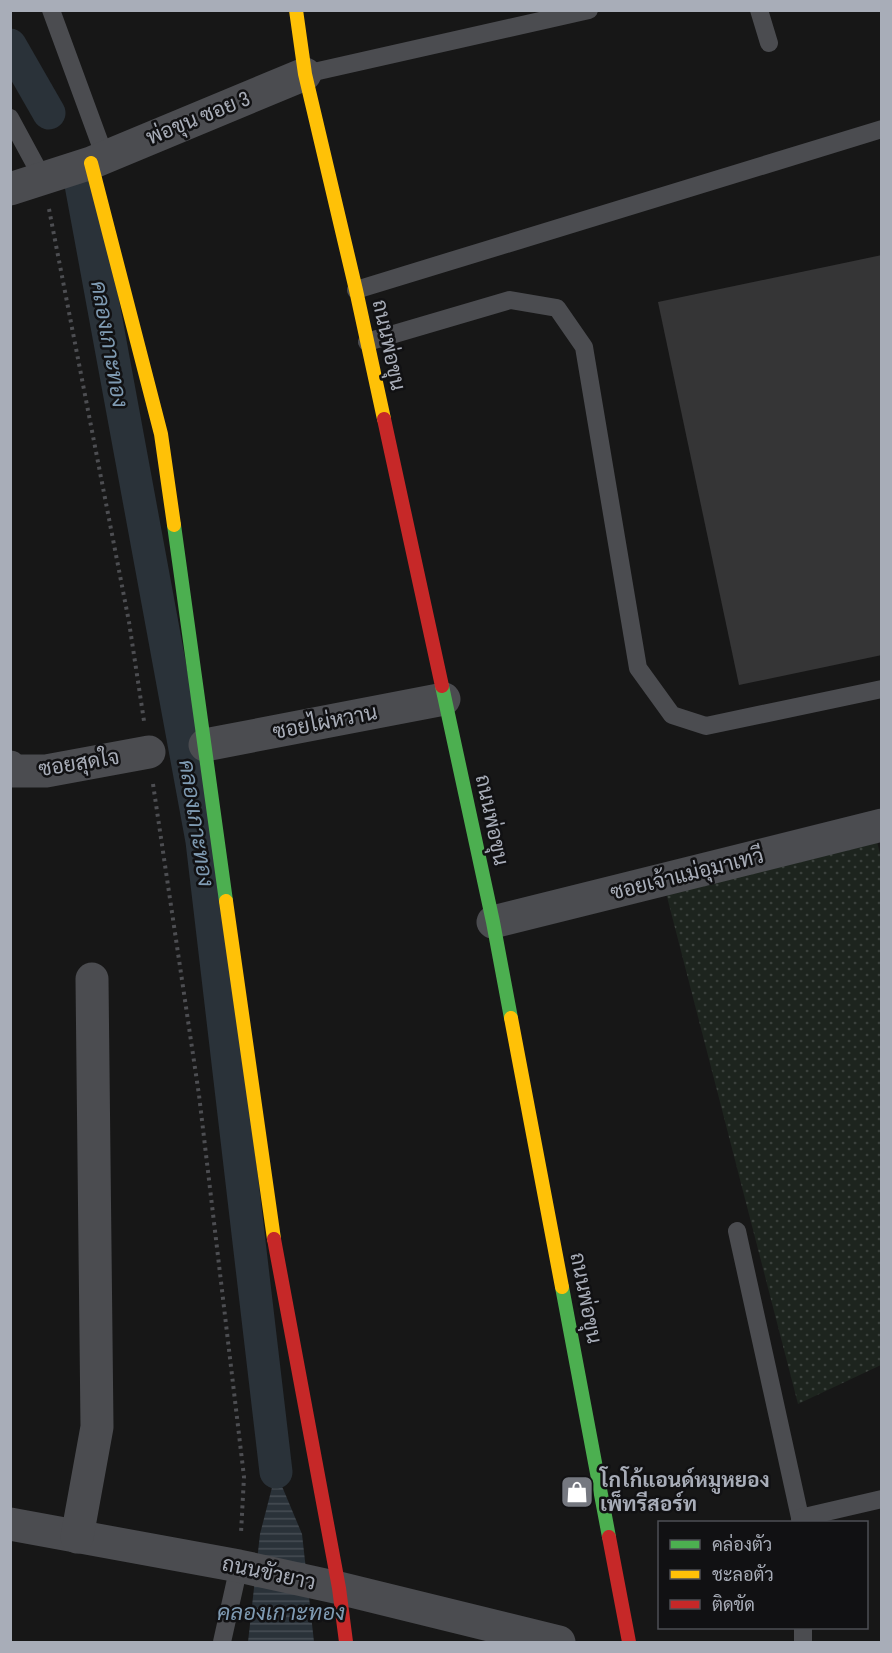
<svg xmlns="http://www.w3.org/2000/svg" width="892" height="1653" font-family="'Archivo Narrow',Sarabun,sans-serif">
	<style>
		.grass { fill: url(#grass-dots) }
		.water { fill: url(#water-rules) }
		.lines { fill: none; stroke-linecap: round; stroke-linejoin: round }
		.canal { stroke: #2a3239; stroke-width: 33 }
		.building { fill: #353536 }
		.path { stroke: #4d4e52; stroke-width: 4; stroke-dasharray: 3 4.5; stroke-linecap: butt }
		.lane { stroke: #4b4c50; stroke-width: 18 }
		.street { stroke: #4b4c50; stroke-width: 33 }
		.fast { stroke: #4caf50; stroke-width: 14 }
		.slow { stroke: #ffc107; stroke-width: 14 }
		.jam { stroke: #c62828; stroke-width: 14 }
		.labels { text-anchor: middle; stroke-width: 5; stroke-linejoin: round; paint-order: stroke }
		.street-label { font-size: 21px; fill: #a8adb8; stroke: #111113 }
		.poi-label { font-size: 21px; font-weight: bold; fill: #a8adb8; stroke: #111113; text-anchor: start }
		.water-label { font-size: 22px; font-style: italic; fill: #7f9bb3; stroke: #111113 }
	</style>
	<defs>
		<pattern id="grass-dots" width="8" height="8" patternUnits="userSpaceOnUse" patternTransform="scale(1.5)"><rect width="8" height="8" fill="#1d241e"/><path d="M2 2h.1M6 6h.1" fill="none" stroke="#3b413d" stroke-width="1.8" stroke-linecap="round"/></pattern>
		<pattern id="water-rules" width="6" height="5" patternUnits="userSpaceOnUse" patternTransform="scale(1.5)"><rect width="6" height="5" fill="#2a3239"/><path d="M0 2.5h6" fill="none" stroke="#464d54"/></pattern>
	</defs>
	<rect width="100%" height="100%" fill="#171717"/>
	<path class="grass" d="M876 838 881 857V1365L798 1404 666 893Z"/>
	<path class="water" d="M276 1472 302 1534 314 1642H248L260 1534Z"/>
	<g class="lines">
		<g class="canal">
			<path d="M10 45 49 113"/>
			<path d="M80 179 202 841 276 1472"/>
		</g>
	</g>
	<path class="building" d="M882 255V655L739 685 658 302Z"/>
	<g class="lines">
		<g class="path">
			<path d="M49 209 129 622 144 721"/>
			<path d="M153 784 199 1095 244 1477 241 1533"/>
		</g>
		<g class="lane">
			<path d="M51 10 105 157"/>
			<path d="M759 10 769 43"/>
			<path d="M305 74 589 10"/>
			<path d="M10 118 43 179"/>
			<path d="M356 290 882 129"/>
			<path d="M367 342 510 300 557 308 584 347 638 668 672 715 706 726 882 689"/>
			<path d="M737 1231 801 1522"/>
			<path d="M800 1518 882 1499"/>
			<path d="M222 1642 239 1566"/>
			<path d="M803 1642V1628"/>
		</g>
		<g class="street">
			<path d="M10 189 91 163 305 74"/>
			<path d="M205 745 444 699"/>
			<path d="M10 767 12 771H46L149 752"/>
			<path d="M493 922 882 825"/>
			<path d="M10 1524 239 1566 339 1588 559 1642"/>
			<path d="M77 1537 97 1427 92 979"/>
		</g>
		<g class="fast">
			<path d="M174 525 226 901"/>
			<path d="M442 686 493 922 511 1018"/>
			<path d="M562 1287 609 1537"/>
		</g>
		<g class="slow">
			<path d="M296 10 305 74 356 290 384 419"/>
			<path d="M91 163 161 434 174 525"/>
			<path d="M226 901 274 1239"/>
			<path d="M511 1018 562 1287"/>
		</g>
		<g class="jam">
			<path d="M384 419 442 686"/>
			<path d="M274 1239 339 1588 346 1642"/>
			<path d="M609 1537 629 1642"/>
		</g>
	</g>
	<defs>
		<symbol id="shop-square" viewBox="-11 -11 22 22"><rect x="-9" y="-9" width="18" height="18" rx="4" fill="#757880" stroke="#111113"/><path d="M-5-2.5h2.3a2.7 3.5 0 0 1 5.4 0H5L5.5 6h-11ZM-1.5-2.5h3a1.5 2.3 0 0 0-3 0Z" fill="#fff"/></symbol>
	</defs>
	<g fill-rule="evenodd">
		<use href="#shop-square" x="558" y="1473" width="38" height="38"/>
	</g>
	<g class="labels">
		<g class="street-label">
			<text transform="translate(198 118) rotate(-22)" y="7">พ่อขุน ซอย 3</text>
			<text transform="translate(389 345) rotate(78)" y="7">ถนนพ่อขุน</text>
			<text transform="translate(325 722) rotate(-11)" y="7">ซอยไผ่หวาน</text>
			<text transform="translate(79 763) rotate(-9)" y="7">ซอยสุดใจ</text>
			<text transform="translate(492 820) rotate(78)" y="7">ถนนพ่อขุน</text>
			<text transform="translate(687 874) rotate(-14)" y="7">ซอยเจ้าแม่อุมาเทวี</text>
			<text transform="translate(586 1298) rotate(79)" y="7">ถนนพ่อขุน</text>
			<text transform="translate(269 1573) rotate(12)" y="7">ถนนขัวยาว</text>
		</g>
		<g class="poi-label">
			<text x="600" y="1487">โกโก้แอนด์หมูหยอง<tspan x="600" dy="24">เพ็ทรีสอร์ท</tspan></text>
		</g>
		<g class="water-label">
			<text transform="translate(110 344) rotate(80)" y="8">คลองเกาะทอง</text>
			<text transform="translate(197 823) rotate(81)" y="8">คลองเกาะทอง</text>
			<text x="281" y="1620">คลองเกาะทอง</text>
		</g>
	</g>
	<rect width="892" height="1653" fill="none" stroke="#a8adb8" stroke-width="24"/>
	<rect x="658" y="1521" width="210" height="108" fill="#111113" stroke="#4d4f55" stroke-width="1.5"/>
	<rect x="670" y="1540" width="30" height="9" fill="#4caf50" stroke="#4d4f55" stroke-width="1.5"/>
	<text x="712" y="1551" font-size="18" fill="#a8adb8">คล่องตัว</text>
	<rect x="670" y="1570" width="30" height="9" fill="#ffc107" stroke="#4d4f55" stroke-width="1.5"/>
	<text x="712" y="1581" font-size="18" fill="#a8adb8">ชะลอตัว</text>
	<rect x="670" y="1600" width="30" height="9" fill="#c62828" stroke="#4d4f55" stroke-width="1.5"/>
	<text x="712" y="1611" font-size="18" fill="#a8adb8">ติดขัด</text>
</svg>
